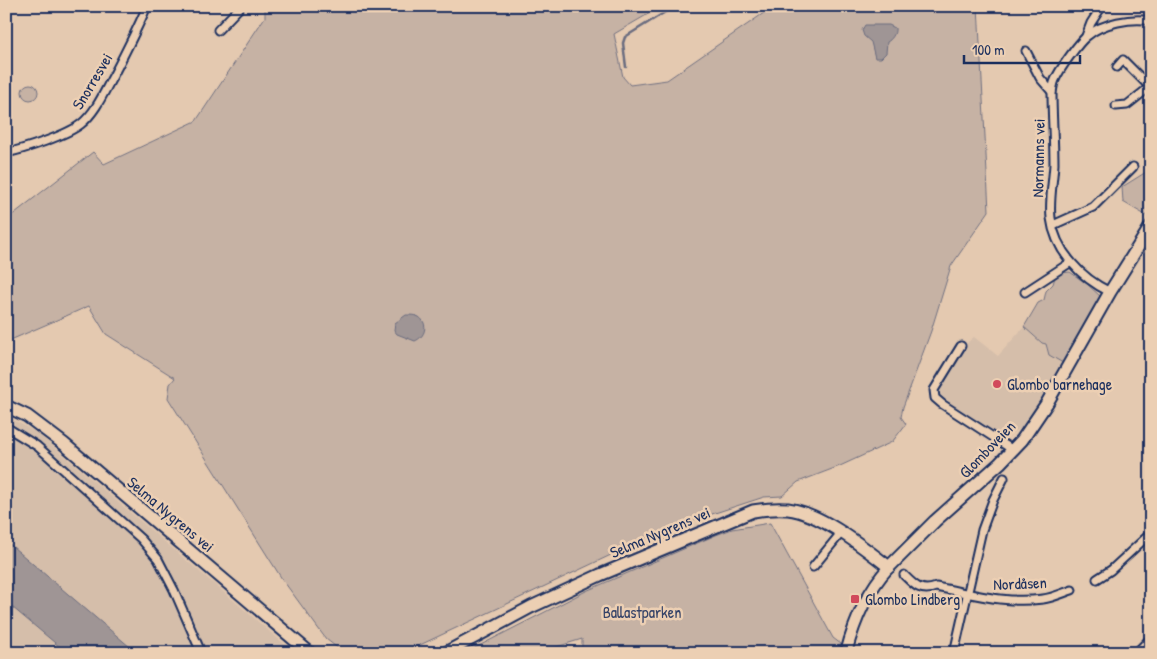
<svg xmlns="http://www.w3.org/2000/svg" width="1157" height="659" font-family="'Patrick Hand',sans-serif">
	<style>
		.built { fill: #d5beaa }
		.green { fill: #c6b2a4; stroke: #707081 }
		.water { fill: #9f9595; stroke: #6a6c7f }
		.lines { fill: none; stroke-linecap: round; stroke-linejoin: round }
		.stream { stroke: #6a6c7f; stroke-width: 2.5 }
		.street-casing { stroke: #1b2f5e; stroke-width: 11 }
		.secondary-casing { stroke: #1b2f5e; stroke-width: 14 }
		.primary-casing { stroke: #1b2f5e; stroke-width: 15 }
		.street { stroke: #eccfb3; stroke-width: 7 }
		.secondary { stroke: #eccfb3; stroke-width: 10 }
		.primary { stroke: #eccfb3; stroke-width: 11 }
		.poi-dot { fill: #d1495b; stroke: #eccfb3; stroke-width: 2 }
		.labels { text-anchor: middle; stroke-width: 5; stroke-linejoin: round; paint-order: stroke }
		.street-label { font-size: 16px; fill: #1b2f5e; stroke: #eccfb3 }
		.poi-label { font-size: 16px; fill: #1b2f5e; stroke: #eccfb3; text-anchor: start }
		.park-label { font-size: 16px; fill: #354368; stroke: #eccfb3 }
	</style>
	<rect width="100%" height="100%" fill="#e4c9b0"/>
	<filter id="ink" filterUnits="userSpaceOnUse"><feTurbulence type="fractalNoise" baseFrequency=".02" numOctaves="2"/><feDisplacementMap in="SourceGraphic" scale="10" xChannelSelector="R" yChannelSelector="G"/><feConvolveMatrix kernelMatrix="1 2 1 2 8 2 1 2 1" color-interpolation-filters="sRGB"/></filter>
	<g filter="url(#ink)">
		<g class="built">
			<path d="M1024 327 1042 343 1046 344 1047 350 1063 363V366L1030 421 1024 427 1009 434H993L948 405 940 398 937 390 968 342 974 337 998 356Z"/>
			<path d="M6 416 37 433 56 449 295 653H6Z"/>
		</g>
		<g class="green">
			<path d="M265 6H662L614 34 623 77 630 85 667 80 774 6H978L989 211 951 266 931 331 903 407 901 417 906 424 892 442 840 466 798 482 782 496 764 497 666 529 403 653H377L340 650 326 639 282 579 168 398 170 384 175 378 106 334 89 306 6 342V220L93 152 104 164 196 121 265 17Z"/>
			<circle cx="30" cy="92" r="8"/>
			<path d="M1151 169V210L1147 216 1123 202 1122 187Z"/>
			<path d="M1070 272 1087 284 1101 297 1063 363 1049 355 1046 344 1042 343 1024 327 1038 303 1044 300 1046 291 1053 284 1055 277 1061 273Z"/>
			<path d="M770 523 833 638 841 644 839 653H582V639L537 653H465L586 591 716 535 732 529Z"/>
		</g>
		<g class="water">
			<path d="M865 25H889L895 28C896 34 891 40 887 42L886 53 881 58H875L871 42 864 36 862 30Z"/>
			<path d="M406 315C410 315 416 315 419 317 429 324 425 337 415 341L397 334 394 330 395 323Z"/>
			<path d="M6 541 137 653H67L6 602Z"/>
		</g>
		<g class="lines">
			<path class="stream" d="M626 67 623 43 625 37 675 6"/>
			<defs>
				<g id="street">
					<path d="M218 30 241 6"/>
					<path d="M1086 36 1091 23 1102 6"/>
					<path d="M1026 51 1040 78 1052 92"/>
					<path d="M1117 67 1123 60 1150 87"/>
					<path d="M1116 106 1127 105 1151 86"/>
					<path d="M6 153C25 149 67 135 81 124 96 112 104 92 113 76 125 53 137 30 147 6"/>
					<path d="M1053 225 1093 207 1133 167"/>
					<path d="M1025 292 1071 262"/>
					<path d="M1110 292C1081 278 1055 251 1051 218 1049 200 1053 182 1054 164 1054 140 1052 116 1052 92 1053 88 1053 84 1055 80 1059 70 1079 42 1087 36 1102 23 1132 17 1151 21"/>
					<path d="M961 346 934 390 935 398 942 404 1013 450"/>
					<path d="M6 427 37 446 141 539 158 559 174 590 200 650"/>
					<path d="M813 567 841 533"/>
					<path d="M904 575C914 585 921 593 936 587 974 594 1003 604 1043 599 1052 598 1063 593 1072 590"/>
					<path d="M1097 579 1111 570 1151 533"/>
					<path d="M954 653 982 530 993 500 1004 478"/>
					<path d="M1136 653 1151 638"/>
				</g>
				<path id="secondary" d="M846 653C854 622 867 591 889 567"/>
				<g id="primary">
					<path d="M6 406 27 416 64 444 310 653"/>
					<path d="M445 653 531 607 600 575 753 511C765 509 776 508 788 509 821 513 863 547 889 567L935 521 1000 463 1022 440 1047 403 1110 292 1151 226"/>
				</g>
			</defs>
			<use href="#street" class="street-casing"/>
			<use href="#secondary" class="secondary-casing"/>
			<use href="#primary" class="primary-casing"/>
			<use href="#street" class="street"/>
			<use href="#secondary" class="secondary"/>
			<use href="#primary" class="primary"/>
		</g>
	</g>
	<g class="poi-dot">
		<circle cx="997" cy="384" r="5"/>
		<rect x="850" y="594" width="10" height="10" rx="2.5"/>
	</g>
	<g class="labels">
		<g class="street-label">
			<text transform="translate(92 81) rotate(-59)" y="6">Snorresvei</text>
			<text transform="translate(1038 158) rotate(-89)" y="6">Normanns vei</text>
			<text transform="translate(987 449) rotate(-46)" y="6">Glomboveien</text>
			<text transform="translate(171 514) rotate(40)" y="6">Selma Nygrens vei</text>
			<text transform="translate(660 532) rotate(-23)" y="6">Selma Nygrens vei</text>
			<text transform="translate(1020 583) rotate(-2)" y="6">Nordåsen</text>
		</g>
		<g class="poi-label">
			<text x="1007" y="390">Glombo barnehage</text>
			<text x="865" y="605">Glombo Lindberg</text>
		</g>
		<g class="park-label">
			<text x="642" y="618">Ballastparken</text>
		</g>
	</g>
	<rect width="1157" height="659" fill="none" stroke="#eccfb3" stroke-width="25"/>
	<rect x="12" y="12" width="1132" height="634" fill="none" stroke="#1b2f5e" stroke-width="2" filter="url(#ink)"/>
	<path d="M964 55v8h116v-8" fill="none" stroke="#1b2f5e" stroke-width="2.5"/>
	<text x="972" y="55" font-size="15" fill="#1b2f5e" stroke="#eccfb3" stroke-width="4" paint-order="stroke">100 m</text>
</svg>
